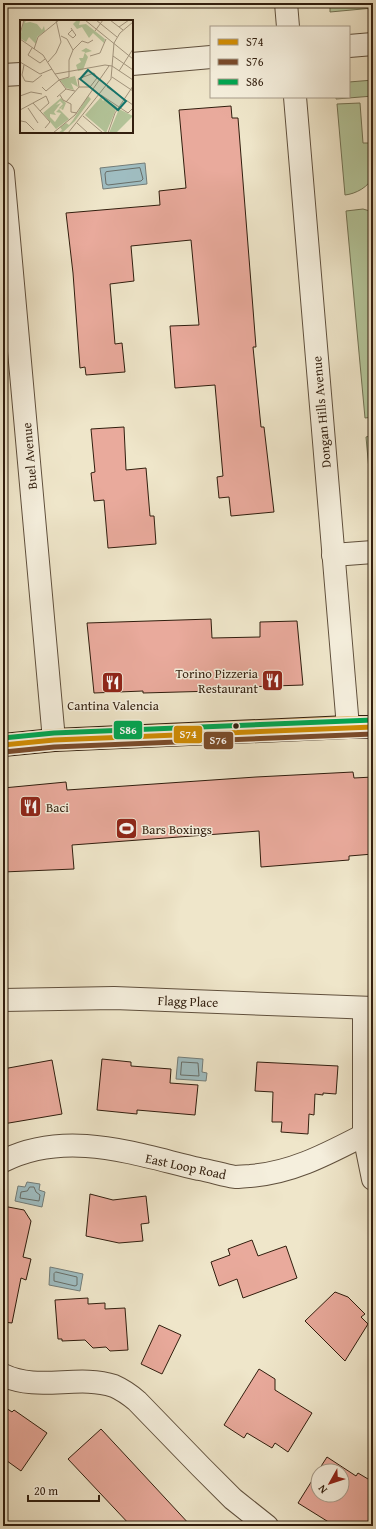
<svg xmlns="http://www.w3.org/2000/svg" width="376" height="1529" font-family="'Gentium Book Plus',serif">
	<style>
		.green { fill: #b4c69b; stroke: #727254 }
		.water { fill: #9fbdc1; stroke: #737d79 }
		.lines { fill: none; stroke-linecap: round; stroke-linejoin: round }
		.shore { stroke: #686e68; stroke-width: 1 }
		.building { fill: #e9aa9c; stroke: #311e0e }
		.minor-casing { stroke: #60503d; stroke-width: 24 }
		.major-casing { stroke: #311e0e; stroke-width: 24 }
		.minor { stroke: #f5efdd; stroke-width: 22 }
		.major { stroke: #e8c385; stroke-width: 22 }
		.bus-1-casing { stroke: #f5efdd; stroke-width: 8 }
		.bus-2-casing { stroke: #f5efdd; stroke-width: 8 }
		.bus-3-casing { stroke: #f5efdd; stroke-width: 8 }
		.bus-1 { stroke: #cf8b03; stroke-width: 5 }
		.bus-2 { stroke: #7a4b2a; stroke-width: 5 }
		.bus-3 { stroke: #00a651; stroke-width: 5 }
		.bus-dot { fill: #311e0e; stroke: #f5efdd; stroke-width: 1.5 }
		.labels { text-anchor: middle; stroke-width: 3; stroke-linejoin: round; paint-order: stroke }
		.street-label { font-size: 13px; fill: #311e0e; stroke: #f5efdd }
		.poi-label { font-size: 13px; fill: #311e0e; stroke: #f5efdd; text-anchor: start }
		.inset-road { fill: none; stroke: #a3967f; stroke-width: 1 }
		.view { fill: #0f766e; fill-opacity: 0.15; stroke: #0f766e; stroke-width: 2 }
		.inset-edge { fill: none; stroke: #311e0e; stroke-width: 2 }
		.line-badge { stroke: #f5efdd; stroke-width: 1.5 }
		.badge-label { font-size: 11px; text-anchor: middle; font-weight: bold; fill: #fff }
	</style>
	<rect width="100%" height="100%" fill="#efe6ca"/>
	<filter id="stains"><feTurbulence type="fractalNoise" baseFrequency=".005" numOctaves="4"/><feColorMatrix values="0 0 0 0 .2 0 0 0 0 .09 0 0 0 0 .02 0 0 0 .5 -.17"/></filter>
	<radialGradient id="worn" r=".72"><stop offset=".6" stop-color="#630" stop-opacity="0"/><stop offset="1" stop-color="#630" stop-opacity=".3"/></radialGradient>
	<g class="green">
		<path d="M330 3H373V8L330 12Z"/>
		<path d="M373 80V96L336 99V97H349V82Z"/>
		<path d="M360 103 363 143H373C373 150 375 169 373 175 370 187 355 194 345 195L337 104Z"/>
		<path d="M363 209 373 212V417L365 418 346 211Z"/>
		<path d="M373 435V468L369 470 366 437Z"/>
	</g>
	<g class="water">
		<path d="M145 163 147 184 103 189 100 168Z"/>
		<path d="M178 1057 203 1059 202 1072 207 1073 206 1081 176 1079Z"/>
		<path d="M27 1182 40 1184 39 1190 45 1192 42 1207 15 1201 18 1186 25 1187Z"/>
		<path d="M50 1267 83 1274 80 1291 49 1285Z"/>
	</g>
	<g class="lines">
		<g class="shore">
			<path d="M140 168 143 179 141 181 108 185 106 184 105 174 106 172Z"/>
			<path d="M182 1062 198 1063 199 1076 181 1075Z"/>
			<path d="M30 1187H34L36 1192 40 1195 39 1201 20 1198 21 1192 27 1191Z"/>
			<path d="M56 1272 77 1277V1285L75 1286 54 1281V1274Z"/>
		</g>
	</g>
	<g class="building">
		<path d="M231 106 232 118H238L256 347H253L261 427H264L274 512 231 516 229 497 219 498 217 477 223 476 215 385 175 388 170 326 199 325 191 240 131 246 134 281 110 284 115 344 122 343 125 372 86 375 85 367 80 368 73 273 66 213 160 205 159 191 186 188 179 110Z"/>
		<path d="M124 427 126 470 146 468 150 516H154L156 544 108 548 104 500 94 501 91 473 95 472 91 429Z"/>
		<path d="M211 619 212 638 260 637V622L297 621 303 685 215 688V691L143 693V691L94 693 87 623Z"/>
		<path d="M353 772 354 778 373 777V854L349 856V860L261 867 259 831 72 845 74 869 3 872V788L66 782 67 790 256 777Z"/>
		<path d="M102 1059 131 1062V1066L171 1069 170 1083 198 1085 195 1115 137 1110V1114L97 1110Z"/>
		<path d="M52 1060 62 1114 3 1124V1069Z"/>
		<path d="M257 1062 338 1066 336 1094 323 1093V1095L315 1094 314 1115 309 1114 308 1134 281 1132 282 1122H272L273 1092 255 1091Z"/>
		<path d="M90 1194 113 1200 146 1196 149 1223 141 1224 143 1241 119 1243 86 1236Z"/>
		<path d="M3 1206 24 1210 31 1221 23 1257 31 1259 26 1280 21 1278 12 1323 3 1322Z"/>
		<path d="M252 1240 258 1256 286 1246 297 1278 243 1298 237 1279 219 1286 211 1262 230 1255 228 1249Z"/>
		<path d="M335 1292 348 1297 365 1314 361 1317 368 1324 345 1361 305 1321Z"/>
		<path d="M88 1298V1304L105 1303V1309L125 1308 128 1350 110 1351 106 1347 93 1348 85 1340 62 1341V1339H58L55 1300Z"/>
		<path d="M159 1325 181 1335 162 1374 141 1364Z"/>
		<path d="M259 1369 275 1379V1390L312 1413 288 1452 275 1443 272 1448 247 1433 244 1438 224 1425Z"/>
		<path d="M3 1406 12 1412 14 1410 47 1433 21 1471 3 1458Z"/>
		<path d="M101 1429 128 1458 191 1526H131L68 1459Z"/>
		<path d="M327 1457 356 1476 358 1473 373 1482V1513L365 1526H335L298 1503 318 1471V1495H342V1471H318Z"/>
	</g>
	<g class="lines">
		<defs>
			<g id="minor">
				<path d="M286 3 288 27"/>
				<path d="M349 46 373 44"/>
				<path d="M132 64 211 57"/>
				<path d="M3 75 21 74"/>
				<path d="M295 97 348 727"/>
				<path d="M3 173 54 740"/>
				<path d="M333 555 373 552"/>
				<path d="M3 1000 114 998 373 1008"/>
				<path d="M364 1008V1135L373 1179"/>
				<path d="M3 1161C67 1129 134 1154 199 1169 211 1171 223 1175 235 1177 240 1177 245 1176 250 1176 292 1173 327 1154 364 1135"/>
				<path d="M3 1375C38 1392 78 1374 114 1386 123 1390 130 1395 137 1401L201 1467 233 1499 267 1526"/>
			</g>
			<path id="major" d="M3 745 54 740 348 727H373"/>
		</defs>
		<use href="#minor" class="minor-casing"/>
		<use href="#major" class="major-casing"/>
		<use href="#minor" class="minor"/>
		<use href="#major" class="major"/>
		<defs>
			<path id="bus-1" d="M3 745 54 740 373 727"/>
			<path id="bus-2" d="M4 752 54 747 373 734"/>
			<path id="bus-3" d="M3 738 54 733 373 720"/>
		</defs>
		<use href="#bus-1" class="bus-1-casing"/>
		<use href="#bus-2" class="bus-2-casing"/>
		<use href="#bus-3" class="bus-3-casing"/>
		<use href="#bus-1" class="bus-1"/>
		<use href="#bus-2" class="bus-2"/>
		<use href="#bus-3" class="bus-3"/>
	</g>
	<defs>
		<symbol id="restaurant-square" viewBox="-11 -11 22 22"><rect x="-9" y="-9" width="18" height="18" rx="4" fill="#8f2418" stroke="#f5efdd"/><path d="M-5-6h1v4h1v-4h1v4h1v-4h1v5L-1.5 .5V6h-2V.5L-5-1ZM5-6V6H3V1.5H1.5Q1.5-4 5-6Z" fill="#fff"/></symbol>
		<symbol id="stadium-square" viewBox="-11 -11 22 22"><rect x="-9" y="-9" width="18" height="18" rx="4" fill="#8f2418" stroke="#f5efdd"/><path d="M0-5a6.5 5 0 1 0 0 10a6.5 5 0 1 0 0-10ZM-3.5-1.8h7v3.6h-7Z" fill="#fff"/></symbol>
	</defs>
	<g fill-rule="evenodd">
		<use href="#restaurant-square" x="260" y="668" width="25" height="25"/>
		<use href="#restaurant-square" x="100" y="670" width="25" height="25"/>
		<use href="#restaurant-square" x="18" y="794" width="25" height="25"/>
		<use href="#stadium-square" x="114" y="816" width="25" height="25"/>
	</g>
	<circle class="bus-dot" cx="236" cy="726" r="3.5"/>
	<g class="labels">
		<g class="street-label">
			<text transform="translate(321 412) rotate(-95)" y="5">Dongan Hills Avenue</text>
			<text transform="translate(29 456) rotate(-95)" y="5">Buel Avenue</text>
			<text transform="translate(188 1001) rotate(2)" y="5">Flagg Place</text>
			<text transform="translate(186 1166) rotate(12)" y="5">East Loop Road</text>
		</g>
		<g class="poi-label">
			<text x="258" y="678" text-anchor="end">Torino Pizzeria<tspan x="258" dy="15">Restaurant</tspan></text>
			<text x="113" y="710" text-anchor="middle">Cantina Valencia</text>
			<text x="46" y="812">Baci</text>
			<text x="142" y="834">Bars Boxings</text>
		</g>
	</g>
	<g transform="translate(20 20)">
		<rect width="113" height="113" fill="#efe6ca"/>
		<path d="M4 0H15H6L5 3 10 2 17 4 22 10 24 6 25 11 17 17 16 24 9 17 6 22 0 18ZM57 0 60 1 59 5 66 4 85 19 84 23 73 13 69 18 62 7 57 9 53 4ZM66 28 72 31 65 33 68 37 63 50 58 51 56 45 61 42 59 38H63L65 32 61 31ZM55 56 58 67 51 63 54 70 46 68 40 60ZM68 76 71 79 55 101 42 113H38L42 110 40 107 46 103 49 105 53 100ZM81 77 83 81 85 79 97 87 86 113 65 95ZM41 78 46 83 43 90 41 89 43 86 40 89 39 88 43 84 40 81 36 85 41 83 34 92 36 95 30 94V97L35 102 41 93 36 92 39 89 49 99 36 109 23 93ZM99 89 113 96 97 112 89 113Z" fill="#b4c69b"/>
		<path class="inset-road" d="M65 0 113 39M76 0 97 17M90 0 103 10M99 7 109 0M51 8 55 14 56 15 53 18 48 14 52 10M75 11 83 0M0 14 4 0M41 16 47 19 53 30M0 19 23 35 35 54 85 45 92 46 113 60M12 28 8 35 20 43 25 39M14 29 18 17 39 0M70 36 80 33 86 19M93 36 113 50M0 42 20 54 32 49M28 42 36 33 41 22 36 0M4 45 2 55 5 61 13 62 22 55M99 51 113 29M35 54 46 69M92 57 113 71M22 67 26 71 39 60 49 57V40L53 30 62 21 68 23 73 20M59 67 58 59 74 53 77 58 70 67M87 67 113 85M40 75 43 80 51 84V92L57 93M81 75 108 93 113 88M0 76 11 72 22 74M37 77 46 69 55 71M46 82 59 67H71M13 83 30 102 25 108M8 88 18 103M0 90 26 76 29 83 20 91M0 92V108M63 96 83 113M1 101 6 102 14 110M57 103 68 113M33 113 55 95 89 46M48 113 91 59 94 23 100 13 113 2M88 113 95 93 113 66"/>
		<path class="view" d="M68 50 106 81 98 90 60 59Z"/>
		<rect width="113" height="113" class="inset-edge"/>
	</g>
	<g class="line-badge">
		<rect x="113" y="720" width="30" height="20" rx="4" fill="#00a651"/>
		<rect x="173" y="725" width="30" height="19" rx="4" fill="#cf8b03"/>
		<rect x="203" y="731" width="31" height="19" rx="4" fill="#7a4b2a"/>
	</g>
	<g class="badge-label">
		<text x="128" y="734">S86</text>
		<text x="188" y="738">S74</text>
		<text x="218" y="744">S76</text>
	</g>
	<rect width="376" height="1529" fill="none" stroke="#efe6ca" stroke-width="16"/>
	<rect x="4" y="4" width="368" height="1521" fill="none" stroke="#311e0e" stroke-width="2"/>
	<rect x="8" y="8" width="360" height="1513" fill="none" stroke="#311e0e"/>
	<rect x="210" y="26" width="140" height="72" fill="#f5efdd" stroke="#a79b8a"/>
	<rect x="218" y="39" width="20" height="6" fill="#cf8b03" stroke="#a79b8a"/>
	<text x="246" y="46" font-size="12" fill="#311e0e">S74</text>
	<rect x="218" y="59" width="20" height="6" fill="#7a4b2a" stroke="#a79b8a"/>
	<text x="246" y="66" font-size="12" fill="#311e0e">S76</text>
	<rect x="218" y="79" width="20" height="6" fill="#00a651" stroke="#a79b8a"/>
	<text x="246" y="86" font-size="12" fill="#311e0e">S86</text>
	<g transform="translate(330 1483) rotate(231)"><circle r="19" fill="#f5efdd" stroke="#a79b8a"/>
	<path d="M0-3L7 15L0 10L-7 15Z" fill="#8f2418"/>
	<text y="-6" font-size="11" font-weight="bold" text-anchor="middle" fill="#311e0e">N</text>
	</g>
	<path d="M28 1495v6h71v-6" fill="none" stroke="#311e0e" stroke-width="2"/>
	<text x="34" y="1495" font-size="12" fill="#311e0e" stroke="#f5efdd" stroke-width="3" paint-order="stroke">20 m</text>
	<rect width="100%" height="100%" filter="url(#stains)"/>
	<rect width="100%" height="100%" fill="url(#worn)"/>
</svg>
